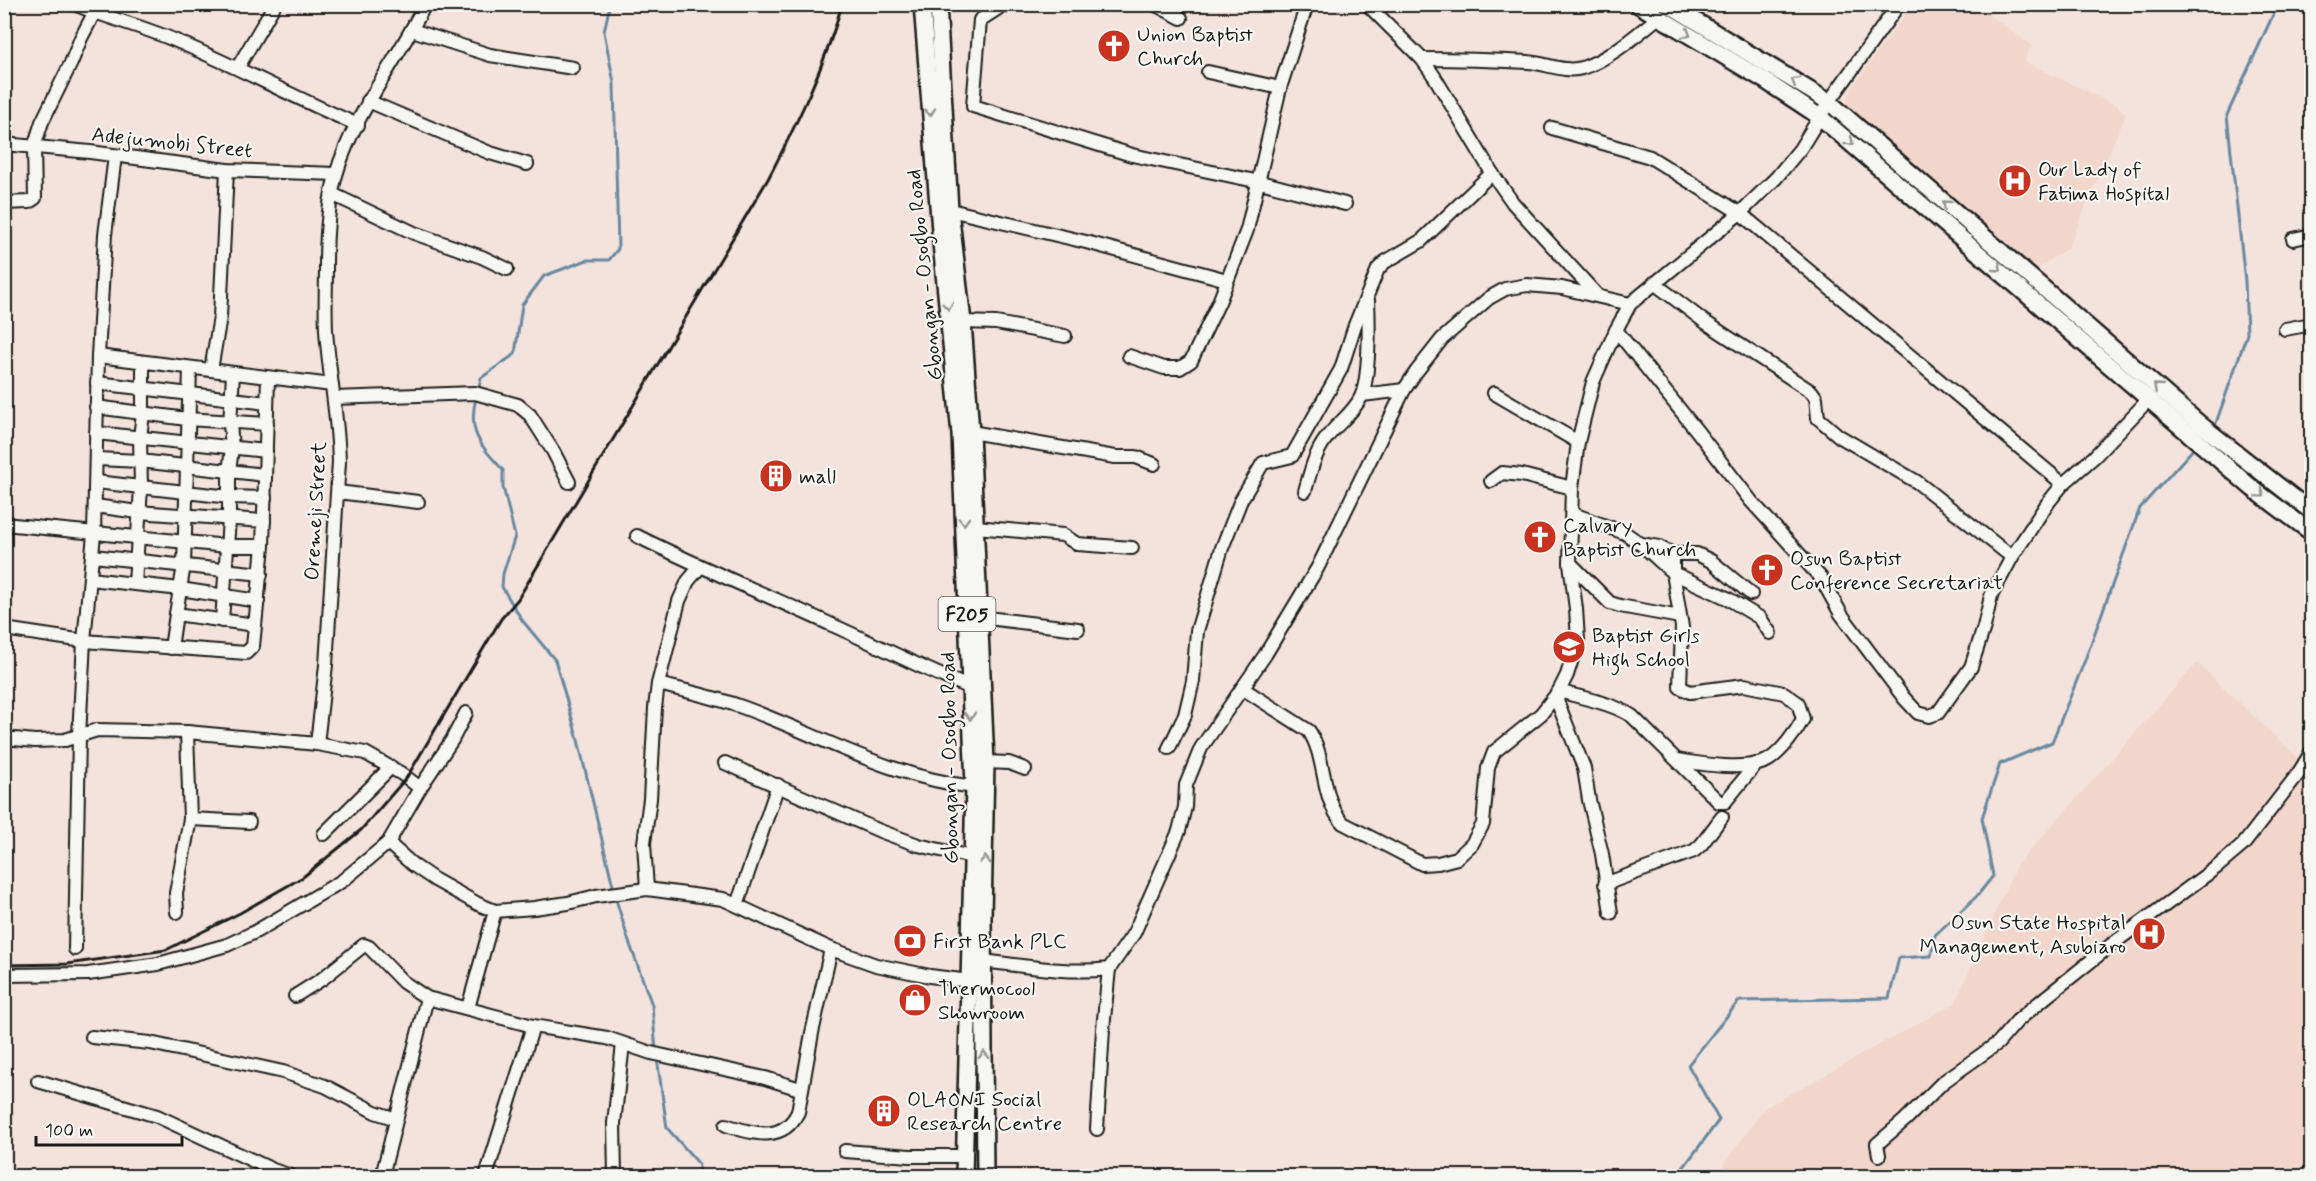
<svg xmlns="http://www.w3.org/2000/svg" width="2316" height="1181" font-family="Mynerve,sans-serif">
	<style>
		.built { fill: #f2d6cc }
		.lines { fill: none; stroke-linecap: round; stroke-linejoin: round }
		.stream { stroke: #6889a1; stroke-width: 3 }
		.minor-casing { stroke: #1c1c1c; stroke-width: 16 }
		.major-casing { stroke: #1c1c1c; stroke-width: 20 }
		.minor { stroke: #f6f6f2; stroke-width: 12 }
		.major { stroke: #f6f6f2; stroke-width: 15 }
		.rail { stroke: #1c1c1c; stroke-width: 3 }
		.oneway { stroke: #949492 }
		.labels { text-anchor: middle; stroke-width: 4.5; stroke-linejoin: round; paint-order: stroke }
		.shield { fill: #f6f6f2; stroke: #5d5d5c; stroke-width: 1.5 }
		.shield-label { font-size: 20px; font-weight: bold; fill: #1c1c1c }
		.poi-label { font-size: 21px; fill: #1c1c1c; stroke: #f6f6f2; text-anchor: start }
		.street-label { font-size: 21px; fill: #1c1c1c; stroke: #f6f6f2 }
	</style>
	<rect width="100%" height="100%" fill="#f4e3dc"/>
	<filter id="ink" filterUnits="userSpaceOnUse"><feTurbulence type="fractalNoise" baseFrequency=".0167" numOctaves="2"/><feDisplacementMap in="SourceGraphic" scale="12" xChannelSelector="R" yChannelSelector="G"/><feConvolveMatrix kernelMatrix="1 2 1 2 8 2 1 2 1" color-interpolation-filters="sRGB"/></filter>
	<g filter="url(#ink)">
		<g class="built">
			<path d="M1912 5H1974L2032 45 2026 56 2025 62 2116 105 2126 114 2068 248 2037 269 1847 110V99L1854 85Z"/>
			<path d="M2197 663 2311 770V1159L2289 1176H1730L1723 1165 1765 1108 1955 1003 2016 866Z"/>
		</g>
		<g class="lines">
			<g class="stream">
				<path d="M478 392 481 378 515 354 522 305 544 276 587 260H609L618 249 614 83 604 32 610 4"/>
				<path d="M476 398C467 433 481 446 503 470V487L515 536 503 574 502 587 522 620 555 660 577 736 614 890"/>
				<path d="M2212 428 2216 423 2247 334 2245 281 2227 115 2278 4"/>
				<path d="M615 896 628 939 652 1005 656 1051"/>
				<path d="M657 1058 667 1128 699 1164 698 1176"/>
				<path d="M1677 1176 1719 1120 1688 1065 1739 1001 1889 998 1899 958 1931 956 1935 935 1977 896 1993 876 1982 818 2000 764 2052 742 2085 660 2140 508 2196 446"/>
			</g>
			<defs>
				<g id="minor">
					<path d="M74 4C107 18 141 26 174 40 236 66 295 98 358 125"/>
					<path d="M1005 4 980 20 973 106 1132 155 1260 182 1345 204"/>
					<path d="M1154 4 1181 18"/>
					<path d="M1367 4 1422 59 1434 76 1492 173 1513 203 1597 295"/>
					<path d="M412 30 490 55 573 68"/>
					<path d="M1422 59C1457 59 1492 60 1528 62 1545 63 1565 73 1582 68 1610 59 1636 35 1659 17"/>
					<path d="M238 67 275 4"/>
					<path d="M1208 72 1280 88"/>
					<path d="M368 101 490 153 527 164"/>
					<path d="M1552 128 1650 157 1740 213 2063 484"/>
					<path d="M4 144 90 152 227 170 336 174"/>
					<path d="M332 194 414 233 482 257 507 269"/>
					<path d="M4 203 29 202 35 198 34 147 42 122 71 63 81 38 99 4"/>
					<path d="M950 210 1086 242 1227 280"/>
					<path d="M2293 239 2312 235"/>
					<path d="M1654 283 1705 322 1812 392 1816 398 1818 418 1839 436 1917 482 2012 557"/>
					<path d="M963 322 996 323 1065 336"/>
					<path d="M2285 329 2312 324"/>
					<path d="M1616 330 1697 431 1751 501 1821 578 1841 614 1904 698 1918 713 1929 716 1938 713 1971 667 1984 627 1991 596 2012 557 2047 504 2063 484 2094 457 2149 399"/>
					<path d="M98 356 332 385"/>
					<path d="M1129 356 1164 368H1180L1191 361 1219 302 1247 230 1280 88 1307 4"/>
					<path d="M211 370 220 317 227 170"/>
					<path d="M97 383 267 403"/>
					<path d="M1494 393 1578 442"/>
					<path d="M1362 395 1404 390"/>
					<path d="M334 398 475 393 518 405 530 415 553 451 569 482"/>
					<path d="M96 407 187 419 267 424"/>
					<path d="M971 432 1115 457H1136L1154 464"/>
					<path d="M96 433 266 451"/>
					<path d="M97 459 140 461 265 475"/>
					<path d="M1491 481 1502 473 1522 475 1572 488"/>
					<path d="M96 482 230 497 265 498"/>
					<path d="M1305 491C1310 474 1314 455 1325 440 1335 425 1353 414 1361 397 1370 378 1369 323 1368 300"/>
					<path d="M338 492 418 502"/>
					<path d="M95 506 138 512 264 521"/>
					<path d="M1573 514 1625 533 1641 544 1673 573 1682 627 1680 687 1690 692 1744 685 1784 693 1798 703 1803 719C1796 732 1782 751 1770 759 1751 772 1699 764 1677 760"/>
					<path d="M4 524 227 546H263"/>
					<path d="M976 527 1063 535 1077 544 1132 548"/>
					<path d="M637 536C701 568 767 595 832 625 878 645 922 669 969 687"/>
					<path d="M1641 544 1659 547 1673 554H1697L1711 561 1751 594"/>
					<path d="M1673 554V573L1727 598 1760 618 1770 633"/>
					<path d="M93 556 261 574"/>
					<path d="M1570 563 1610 603 1620 606 1680 617"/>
					<path d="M90 579 180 589 258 601"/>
					<path d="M135 584 141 487 140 437 143 414V362"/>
					<path d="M176 614 184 565 190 369"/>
					<path d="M979 617 1078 629"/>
					<path d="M222 621 229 519V472L232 448 230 423 233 374"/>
					<path d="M4 629 84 641 246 653 253 646 263 546 268 378"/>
					<path d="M171 648 176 614 255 625"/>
					<path d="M658 684C686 691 714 697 742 707 819 735 891 778 974 787"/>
					<path d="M1242 688 1309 731C1327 758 1320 798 1343 823L1422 864 1438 863 1457 858 1472 844 1483 824 1488 768 1494 752 1541 714 1559 691C1584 699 1610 702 1632 716L1719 802H1725L1756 764"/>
					<path d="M4 738 35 741 65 740 97 730 187 732 317 744 365 753 402 774 420 788"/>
					<path d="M317 744 326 665 339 462C338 417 329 374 326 330 325 308 326 287 326 266 326 235 328 204 336 175 354 113 397 62 425 4"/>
					<path d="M1169 748 1185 715 1193 681 1197 631 1222 548 1241 500 1263 463 1292 456 1341 369 1355 325 1378 269 1385 262 1421 241 1492 173"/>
					<path d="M986 762 1009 763 1025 769"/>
					<path d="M725 763 880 831 918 845 972 857"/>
					<path d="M190 819 249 822"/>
					<path d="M324 834 391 767"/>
					<path d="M388 843 413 865 435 880 478 904 495 911 534 908 568 903 596 896 647 889 723 899 831 949 876 965 930 976 969 981"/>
					<path d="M1605 884 1694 851 1701 845 1722 817"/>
					<path d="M647 889 644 843 650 799 655 708 658 684 679 601 688 581 700 567"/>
					<path d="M737 905 778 785"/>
					<path d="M177 912 176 893 190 819 187 732"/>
					<path d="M1611 913 1602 854 1589 800 1584 768 1557 701 1559 691 1567 675 1578 640 1576 609 1570 563 1572 488 1578 442 1593 382 1616 330 1630 304 1740 213 1776 178 1800 149 1829 102 1899 4"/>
					<path d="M75 949 79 736 84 641 94 534 98 356 105 235 115 156"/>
					<path d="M984 961C1025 966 1068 974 1109 969L1134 933 1179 831 1185 807 1186 785 1201 748 1265 655 1318 567 1404 390 1416 372 1442 339 1489 298 1505 289 1527 285 1562 288 1630 304"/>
					<path d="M4 975 88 974 158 964 227 945 255 932 342 881 388 843 420 788 452 740 466 713"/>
					<path d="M295 996 322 979 364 945 369 947 403 982 427 998 533 1026 607 1038 651 1053 765 1078 800 1089"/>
					<path d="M468 1008 495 911"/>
					<path d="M92 1037 150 1043 283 1072 325 1086 375 1112 396 1119"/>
					<path d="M38 1081 157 1116 273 1170 291 1176"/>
					<path d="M726 1125C753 1134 783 1143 798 1112L812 1033 831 949"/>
					<path d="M1097 1129 1103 1029 1109 969"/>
					<path d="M845 1151 910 1156H965"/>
					<path d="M1879 1155 1877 1144 1905 1120 1943 1082 1998 1043 2017 1021 2046 997 2111 945 2217 867 2243 845 2298 774 2312 751"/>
					<path d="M382 1176 427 998"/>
					<path d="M486 1176 533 1026"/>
					<path d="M615 1176 614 1123 623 1044"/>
				</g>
				<g id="major">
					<path d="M922 4 941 243 960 434 974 787 964 1176"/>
					<path d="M938 4 950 210 963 322 971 432 986 762 983 917 985 1176"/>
					<path d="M1637 4 1764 80 1820 117 2252 488 2312 533"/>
					<path d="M1668 4 1829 102 2201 425 2312 512"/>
				</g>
			</defs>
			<use href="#minor" class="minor-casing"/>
			<use href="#major" class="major-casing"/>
			<use href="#minor" class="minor"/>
			<use href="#major" class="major"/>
			<path class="rail" d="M4 965 67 964 166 950 240 913 303 877 361 830 407 777 501 619 518 599 768 179C797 123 825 66 842 4"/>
		</g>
		<defs><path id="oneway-chevron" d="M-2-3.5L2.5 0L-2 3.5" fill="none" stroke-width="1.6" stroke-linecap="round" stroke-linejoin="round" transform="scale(1.5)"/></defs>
		<g class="oneway">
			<use href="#oneway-chevron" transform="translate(1687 34) rotate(31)"/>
			<use href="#oneway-chevron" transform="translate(1795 81) rotate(-149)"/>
			<use href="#oneway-chevron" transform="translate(930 112) rotate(85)"/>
			<use href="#oneway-chevron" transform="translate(1850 142) rotate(40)"/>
			<use href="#oneway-chevron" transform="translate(1946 204) rotate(-139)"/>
			<use href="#oneway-chevron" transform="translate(1998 268) rotate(41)"/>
			<use href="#oneway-chevron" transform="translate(948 306) rotate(83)"/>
			<use href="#oneway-chevron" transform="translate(2157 387) rotate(-139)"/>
			<use href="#oneway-chevron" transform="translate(2261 494) rotate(37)"/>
			<use href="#oneway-chevron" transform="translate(964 521) rotate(88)"/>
			<use href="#oneway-chevron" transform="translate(970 716) rotate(87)"/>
			<use href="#oneway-chevron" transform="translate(985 860) rotate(-89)"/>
			<use href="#oneway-chevron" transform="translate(984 1055) rotate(-90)"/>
		</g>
	</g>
	<defs>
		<symbol id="church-disc" viewBox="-11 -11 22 22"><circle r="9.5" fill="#c8321e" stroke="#f6f6f2"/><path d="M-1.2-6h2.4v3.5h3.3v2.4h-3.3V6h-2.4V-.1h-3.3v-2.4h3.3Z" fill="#fff"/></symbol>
		<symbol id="hospital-disc" viewBox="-11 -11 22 22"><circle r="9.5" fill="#c8321e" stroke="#f6f6f2"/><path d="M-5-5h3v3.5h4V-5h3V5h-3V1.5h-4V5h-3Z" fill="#fff"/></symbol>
		<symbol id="building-disc" viewBox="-11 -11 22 22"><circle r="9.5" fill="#c8321e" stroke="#f6f6f2"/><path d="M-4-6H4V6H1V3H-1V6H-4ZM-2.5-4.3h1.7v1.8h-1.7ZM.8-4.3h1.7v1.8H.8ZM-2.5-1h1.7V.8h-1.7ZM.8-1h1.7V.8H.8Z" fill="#fff"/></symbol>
		<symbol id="school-disc" viewBox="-11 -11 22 22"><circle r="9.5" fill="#c8321e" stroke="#f6f6f2"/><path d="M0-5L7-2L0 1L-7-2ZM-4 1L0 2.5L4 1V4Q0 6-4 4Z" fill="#fff"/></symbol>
		<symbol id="bank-disc" viewBox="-11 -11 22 22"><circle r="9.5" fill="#c8321e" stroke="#f6f6f2"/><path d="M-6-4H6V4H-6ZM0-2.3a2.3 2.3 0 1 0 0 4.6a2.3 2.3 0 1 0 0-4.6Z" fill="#fff"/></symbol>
		<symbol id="shop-disc" viewBox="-11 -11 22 22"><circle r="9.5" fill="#c8321e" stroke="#f6f6f2"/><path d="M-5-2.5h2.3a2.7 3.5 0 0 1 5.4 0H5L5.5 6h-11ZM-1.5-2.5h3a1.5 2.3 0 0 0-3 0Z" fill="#fff"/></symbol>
	</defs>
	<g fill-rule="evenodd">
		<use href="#church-disc" x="1095" y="27" width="38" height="38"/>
		<use href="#hospital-disc" x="1996" y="162" width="38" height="38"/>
		<use href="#building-disc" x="757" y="457" width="38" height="38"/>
		<use href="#church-disc" x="1521" y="518" width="38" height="38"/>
		<use href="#church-disc" x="1748" y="551" width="38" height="38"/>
		<use href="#school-disc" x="1550" y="628" width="38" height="38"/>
		<use href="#hospital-disc" x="2130" y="915" width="38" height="38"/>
		<use href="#bank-disc" x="891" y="922" width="38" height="38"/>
		<use href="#shop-disc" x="896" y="981" width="38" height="38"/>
		<use href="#building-disc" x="865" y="1092" width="38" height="38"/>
	</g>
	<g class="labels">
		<rect class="shield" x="938.5" y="597" width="57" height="34" rx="4.5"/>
		<g class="shield-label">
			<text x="967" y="621">F205</text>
		</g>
		<g class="poi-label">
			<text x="1137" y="41">Union Baptist<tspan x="1137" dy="24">Church</tspan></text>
			<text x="2038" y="176">Our Lady of<tspan x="2038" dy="24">Fatima Hospital</tspan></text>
			<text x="799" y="483">mall</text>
			<text x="1563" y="532">Calvary<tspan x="1563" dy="24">Baptist Church</tspan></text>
			<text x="1790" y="565">Osun Baptist<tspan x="1790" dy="24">Conference Secretariat</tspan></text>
			<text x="1592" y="642">Baptist Girls<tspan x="1592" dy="24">High School</tspan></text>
			<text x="2126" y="929" text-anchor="end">Osun State Hospital<tspan x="2126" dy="24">Management, Asubiaro</tspan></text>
			<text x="933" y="948">First Bank PLC</text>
			<text x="938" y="995">Thermocool<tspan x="938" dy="24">Showroom</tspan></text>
			<text x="907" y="1106">OLAONI Social<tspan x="907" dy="24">Research Centre</tspan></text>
		</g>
		<g class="street-label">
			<text transform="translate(172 142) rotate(6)" y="7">Adejumobi Street</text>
			<text transform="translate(924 275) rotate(-96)" y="7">Gbongan - Osogbo Road</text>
			<text transform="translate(315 511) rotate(-87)" y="7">Oremeji Street</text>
			<text transform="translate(949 758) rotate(-91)" y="7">Gbongan - Osogbo Road</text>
		</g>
	</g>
	<rect width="2316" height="1181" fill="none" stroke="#f6f6f2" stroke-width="24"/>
	<rect x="12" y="12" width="2292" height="1157" fill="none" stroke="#1c1c1c" stroke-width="2" filter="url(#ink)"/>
	<path d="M36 1136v9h146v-9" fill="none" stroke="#1c1c1c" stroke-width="3"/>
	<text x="45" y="1136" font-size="18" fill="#1c1c1c" stroke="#f6f6f2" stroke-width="4.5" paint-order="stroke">100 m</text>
</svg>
